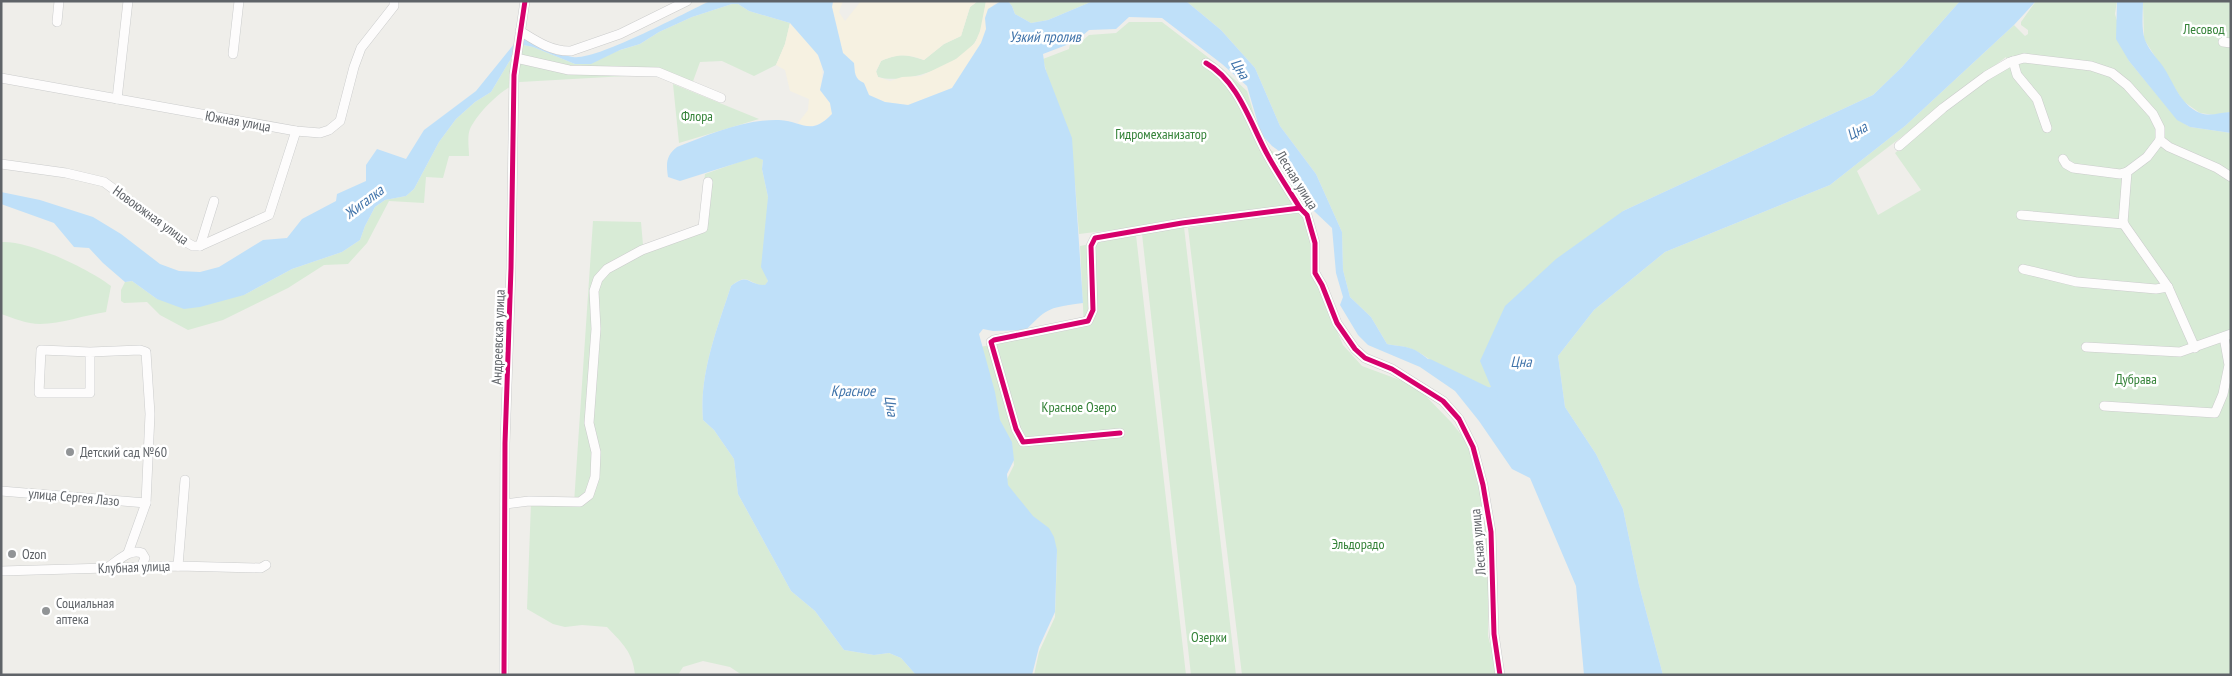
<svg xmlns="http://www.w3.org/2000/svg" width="2232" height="676" font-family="'PT Sans Narrow',sans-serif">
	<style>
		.green { fill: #d8ebd6; fill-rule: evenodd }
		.sand { fill: #f6f1e1 }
		.water { fill: #bfe0f9 }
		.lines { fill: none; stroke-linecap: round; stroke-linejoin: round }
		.river { stroke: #bfe0f9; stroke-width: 10 }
		.minor-casing { stroke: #cbcccc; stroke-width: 10 }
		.minor { stroke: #fdfcfc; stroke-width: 9 }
		.cycleway-casing { stroke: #fff; stroke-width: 8 }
		.cycleway { stroke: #d6006c; stroke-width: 5 }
		.poi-dot { fill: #919496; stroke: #fff; stroke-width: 2 }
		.labels { text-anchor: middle; stroke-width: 5; stroke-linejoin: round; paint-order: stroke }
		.park-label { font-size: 14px; fill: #348238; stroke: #fff }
		.street-label { font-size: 14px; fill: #5f6368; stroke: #fff }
		.poi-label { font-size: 14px; fill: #5f6368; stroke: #fff; text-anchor: start }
		.water-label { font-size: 15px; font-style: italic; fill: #4174aa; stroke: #fff }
	</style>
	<rect width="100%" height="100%" fill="#efeeea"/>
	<g class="green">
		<path d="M978 1H986C984 14 983 31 975 42 959 66 905 85 878 77L876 72 881 61C899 53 905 54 924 60L944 44 961 36 970 7Z"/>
		<path d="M1008 1H1093L1048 20 1031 23 1015 14 1012 6Z"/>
		<path d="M1186 1H1960L1902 67 1873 95 1623 211 1491 387C1457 395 1441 362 1414 350 1406 346 1396 346 1387 344L1371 317 1350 297 1343 270 1342 232 1316 174 1280 126 1255 68 1221 30Z"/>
		<path d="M2036 1H2117L2115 14 2129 61 2177 119 2190 127 2231 133V675H1663L1639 585 1623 509 1596 454 1565 407 1558 356 1594 310 1665 252 1830 185 1905 126 2014 25 2025 36 2028 34V30L2021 25V22ZM2006 57 2008 65 1939 115 1895 153 1921 190 1878 215 1857 171Z"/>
		<path d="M2143 1H2231V112L2215 115 2200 113 2183 101 2144 39Z"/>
		<path d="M732 4H738L749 11 790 23 785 44 776 65 754 76 722 61 700 62 692 84 661 74 520 82C503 87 477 113 470 129 467 136 469 148 469 156H449L443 178 426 177 424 203 389 201 367 243 348 264 324 265 288 288 223 320 188 330 160 315 147 302 124 303 121 301V290L125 282 132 281 157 299 244 295 292 269 342 252 360 240 365 226 375 207 385 200 406 196 414 189 439 142 456 119 475 102 491 92 518 47 523 45 533 47 575 64 640 44 659 32 692 17Z"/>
		<path d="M1129 22H1162L1222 68 1247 91 1261 138 1272 151 1286 161C1286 185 1291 192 1310 206L1079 234 1075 183 1043 59 1069 49 1071 40 1082 41 1089 35 1116 33Z"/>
		<path d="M673 84 759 119 679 143Z"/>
		<path d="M756 156 763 160 762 169 768 197 766 276 768 281 765 286C747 284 749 272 731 286 717 329 699 374 703 420L714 430 734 459 738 494 791 591 815 611 844 650 874 655 889 653 901 658 916 675H742L730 667 703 661 683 667 678 675H635C633 652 622 643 607 627L582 625 565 627 553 624 527 609 531 503H574L593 221 641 222 643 245 699 225 705 174Z"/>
		<path d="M1309 210 1318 287 1343 345 1362 366 1416 386 1451 422 1472 448 1489 535 1488 636 1498 675H1242L1188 228Z"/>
		<path d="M1184 227 1236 675H1191L1142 234Z"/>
		<path d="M1136 235 1186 675H1034L1039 652 1055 617 1057 555 1054 542 1008 489 1007 479 1014 465 1012 447 1003 432 980 347 1084 327 1080 246Z"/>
		<path d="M1 242C29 240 89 269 111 286L106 312C84 315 62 324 40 324 27 324 13 318 1 314Z"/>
	</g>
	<g class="sand">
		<path d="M833 1H843L839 12 845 21 861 1H978L970 7 961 36 944 44 924 60C907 54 898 54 881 61L876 71 878 77 890 81 902 77 921 76 956 59 975 43 980 31 986 1H1001L994 4 985 18 986 29 981 43 952 88 908 105 885 102 869 95 864 83C854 79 855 72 854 63L843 53 832 7Z"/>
		<path d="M790 23C812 48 828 54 820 90L830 103 832 114C823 123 811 131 798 123L808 110 809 99 790 91 785 70 776 65 785 44Z"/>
	</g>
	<g class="water">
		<path d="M710 1H833L832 7 843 53 854 63C855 72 854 79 864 83L869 95 885 102 908 105 952 88 981 43 986 29 985 18 988 9 1001 1H1008L1012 6 1015 14 1031 23 1048 20 1093 1H1186L1221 30 1255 68 1280 126 1316 174 1342 232 1343 270 1350 297 1371 317 1387 344C1396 346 1407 346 1415 350 1440 364 1458 395 1491 387L1480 361 1505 306 1556 259 1623 211 1873 95 1902 67 1960 1H2036L2014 25 1905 126 1830 185 1665 252 1594 310 1558 356 1565 407 1596 454 1623 509 1639 585 1663 675H1584L1576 586 1530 478 1512 469 1479 421 1455 391 1420 367 1368 345 1358 335 1340 305 1343 297 1336 273 1332 228 1314 211 1310 202 1294 190 1286 173V156L1272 146 1261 134 1247 86 1222 64 1162 18 1129 17 1116 29 1089 30 1082 36 1071 35 1069 44 1043 54 1045 68 1072 138 1083 303C1050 308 1049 306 1026 330L993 331 983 329 979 334 995 392 1000 420 1012 442 1014 460 1007 474 1008 485 1033 516 1049 528 1054 537 1057 550 1055 612 1039 647 1032 675H916L901 658 889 653 874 655 844 650 815 611 791 591 738 494 734 459 714 430 703 420C699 374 717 329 731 286 749 272 747 285 765 285L768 281 761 267 768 197 762 169 763 160 756 157 680 181 668 177C666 163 666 156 677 147 708 135 744 119 779 120 803 121 810 137 832 114L830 103 820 90 824 72 818 55 790 23 749 11 738 4H732L692 17 659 32 640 44 620 50 591 64H575L533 47 523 45 518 47 491 92 475 102 456 119 439 142 414 189 406 196 385 200 375 207 365 226 360 240 342 252 292 269 244 295 200 307 184 309 157 299 132 281 125 282 103 263 89 248 74 247 54 223 1 204V192L40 200 93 217 121 234 160 264 179 271 200 272 219 267 263 240 287 238 302 219 336 201 337 194 366 181V165L377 149 406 159 424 130 476 91 519 38C538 39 554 54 573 57 596 61 684 13 710 1Z"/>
		<path d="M2117 1H2143C2143 13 2141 29 2145 40 2149 50 2156 57 2162 65 2174 82 2179 104 2200 113 2211 117 2220 112 2231 112V133L2190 127 2177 120 2129 61 2116 39Z"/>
	</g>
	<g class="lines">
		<path class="river" d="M1429 364 1493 395"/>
		<defs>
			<g id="minor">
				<path d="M57 22 59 1"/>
				<path d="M520 31C536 41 552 52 571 51L620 34 687 1"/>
				<path d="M2223 42 2231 43"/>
				<path d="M233 54 239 1"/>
				<path d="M516 58 569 70 658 72 721 98"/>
				<path d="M2013 61 2017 75 2037 99 2047 128"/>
				<path d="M1206 63C1238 81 1250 122 1266 152 1276 171 1289 190 1300 208L1307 215 1315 243V273L1322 285 1337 323 1355 349 1365 358 1392 369 1443 401 1459 419 1473 447 1483 485 1491 532 1494 634 1500 675"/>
				<path d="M1 78 296 131 320 133 329 130 340 121 354 67 361 48 394 6V1"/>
				<path d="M117 99 128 1"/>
				<path d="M2160 140 2147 157 2127 172 2123 223 2168 287 2195 348"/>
				<path d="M1899 146 1943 108 1986 76 2010 62 2024 58 2091 66 2112 73 2127 85 2153 114 2160 128V140L2169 147 2217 168 2231 177"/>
				<path d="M2063 159 2066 164 2073 168 2120 174 2127 172"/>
				<path d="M1 164 66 173 104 182 186 242 193 246H200L269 215 296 131"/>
				<path d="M2021 215 2124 224"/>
				<path d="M200 246 214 201"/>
				<path d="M2023 269 2077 282 2156 289 2168 287"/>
				<path d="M2086 347 2180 352 2231 334"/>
				<path d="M90 352V393H39L41 350 90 352 140 350 146 352 150 414 146 503 128 553"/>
				<path d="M2104 406 2215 413 2223 394 2229 365 2224 337"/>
				<path d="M1120 433 1023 442 1016 429 991 342 994 340 1088 321 1093 310 1091 246 1095 238 1182 223 1300 208"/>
				<path d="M1 491 146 503"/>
				<path d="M505 504 529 501 580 502 589 495 595 477 596 452 589 423 596 329 594 291 598 279 607 269 642 250 703 228 708 182"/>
				<path d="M178 566 185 480"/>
				<path d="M107 568C118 561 129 548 142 553L145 558 141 567"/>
				<path d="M1 571 178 566 261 568 266 565"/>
				<path d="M504 675 505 443 511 268 514 75 525 1"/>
			</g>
		</defs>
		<use href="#minor" class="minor-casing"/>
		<use href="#minor" class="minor"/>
		<defs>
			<g id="cycleway">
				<path d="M1206 63C1238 81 1250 122 1266 152 1276 171 1289 190 1300 208L1307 215 1315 243V273L1322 285 1337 323 1355 349 1365 358 1392 369 1443 401 1459 419 1473 447 1483 485 1491 532 1494 634 1500 675"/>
				<path d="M1120 433 1023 442 1016 429 991 342 994 340 1088 321 1093 310 1091 246 1095 238 1182 223 1300 208"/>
				<path d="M504 675 505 443 511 268 514 75 525 1"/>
			</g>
		</defs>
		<use href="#cycleway" class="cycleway-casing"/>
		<use href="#cycleway" class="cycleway"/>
	</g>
	<g class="poi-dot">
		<circle cx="70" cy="452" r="5"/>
		<circle cx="12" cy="554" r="5"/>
		<circle cx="46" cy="611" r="5"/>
	</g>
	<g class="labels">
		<g class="park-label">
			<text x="2204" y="34">Лесовод</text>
			<text x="697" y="121">Флора</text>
			<text x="1161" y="139">Гидромеханизатор</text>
			<text x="2136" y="384">Дубрава</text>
			<text x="1079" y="412">Красное Озеро</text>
			<text x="1358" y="549">Эльдорадо</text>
			<text x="1209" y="642">Озерки</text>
		</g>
		<g class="street-label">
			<text transform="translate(238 121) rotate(10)" y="5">Южная улица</text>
			<text transform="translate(1297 180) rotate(58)" y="5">Лесная улица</text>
			<text transform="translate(151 215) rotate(36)" y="5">Новоюжная улица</text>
			<text transform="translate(498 337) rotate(-88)" y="5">Андреевская улица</text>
			<text transform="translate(74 497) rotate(5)" y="5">улица Сергея Лазо</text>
			<text transform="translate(1478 542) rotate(-95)" y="5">Лесная улица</text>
			<text transform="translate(134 567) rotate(-2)" y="5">Клубная улица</text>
		</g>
		<g class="poi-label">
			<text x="80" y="457">Детский сад №60</text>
			<text x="22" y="559">Ozon</text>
			<text x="56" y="608">Социальная<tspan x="56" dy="16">аптека</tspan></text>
		</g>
		<g class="water-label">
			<text x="1045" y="42">Узкий пролив</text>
			<text transform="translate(1240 69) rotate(58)" y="5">Цна</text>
			<text transform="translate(1857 131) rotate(-30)" y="5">Цна</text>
			<text transform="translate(364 202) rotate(-37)" y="5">Жигалка</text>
			<text x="1521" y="367">Цна</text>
			<text x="853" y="396">Красное</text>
			<text transform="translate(891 406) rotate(82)" y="5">Цна</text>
		</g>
	</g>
	<rect width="2232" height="676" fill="none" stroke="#5f6368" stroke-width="5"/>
</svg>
